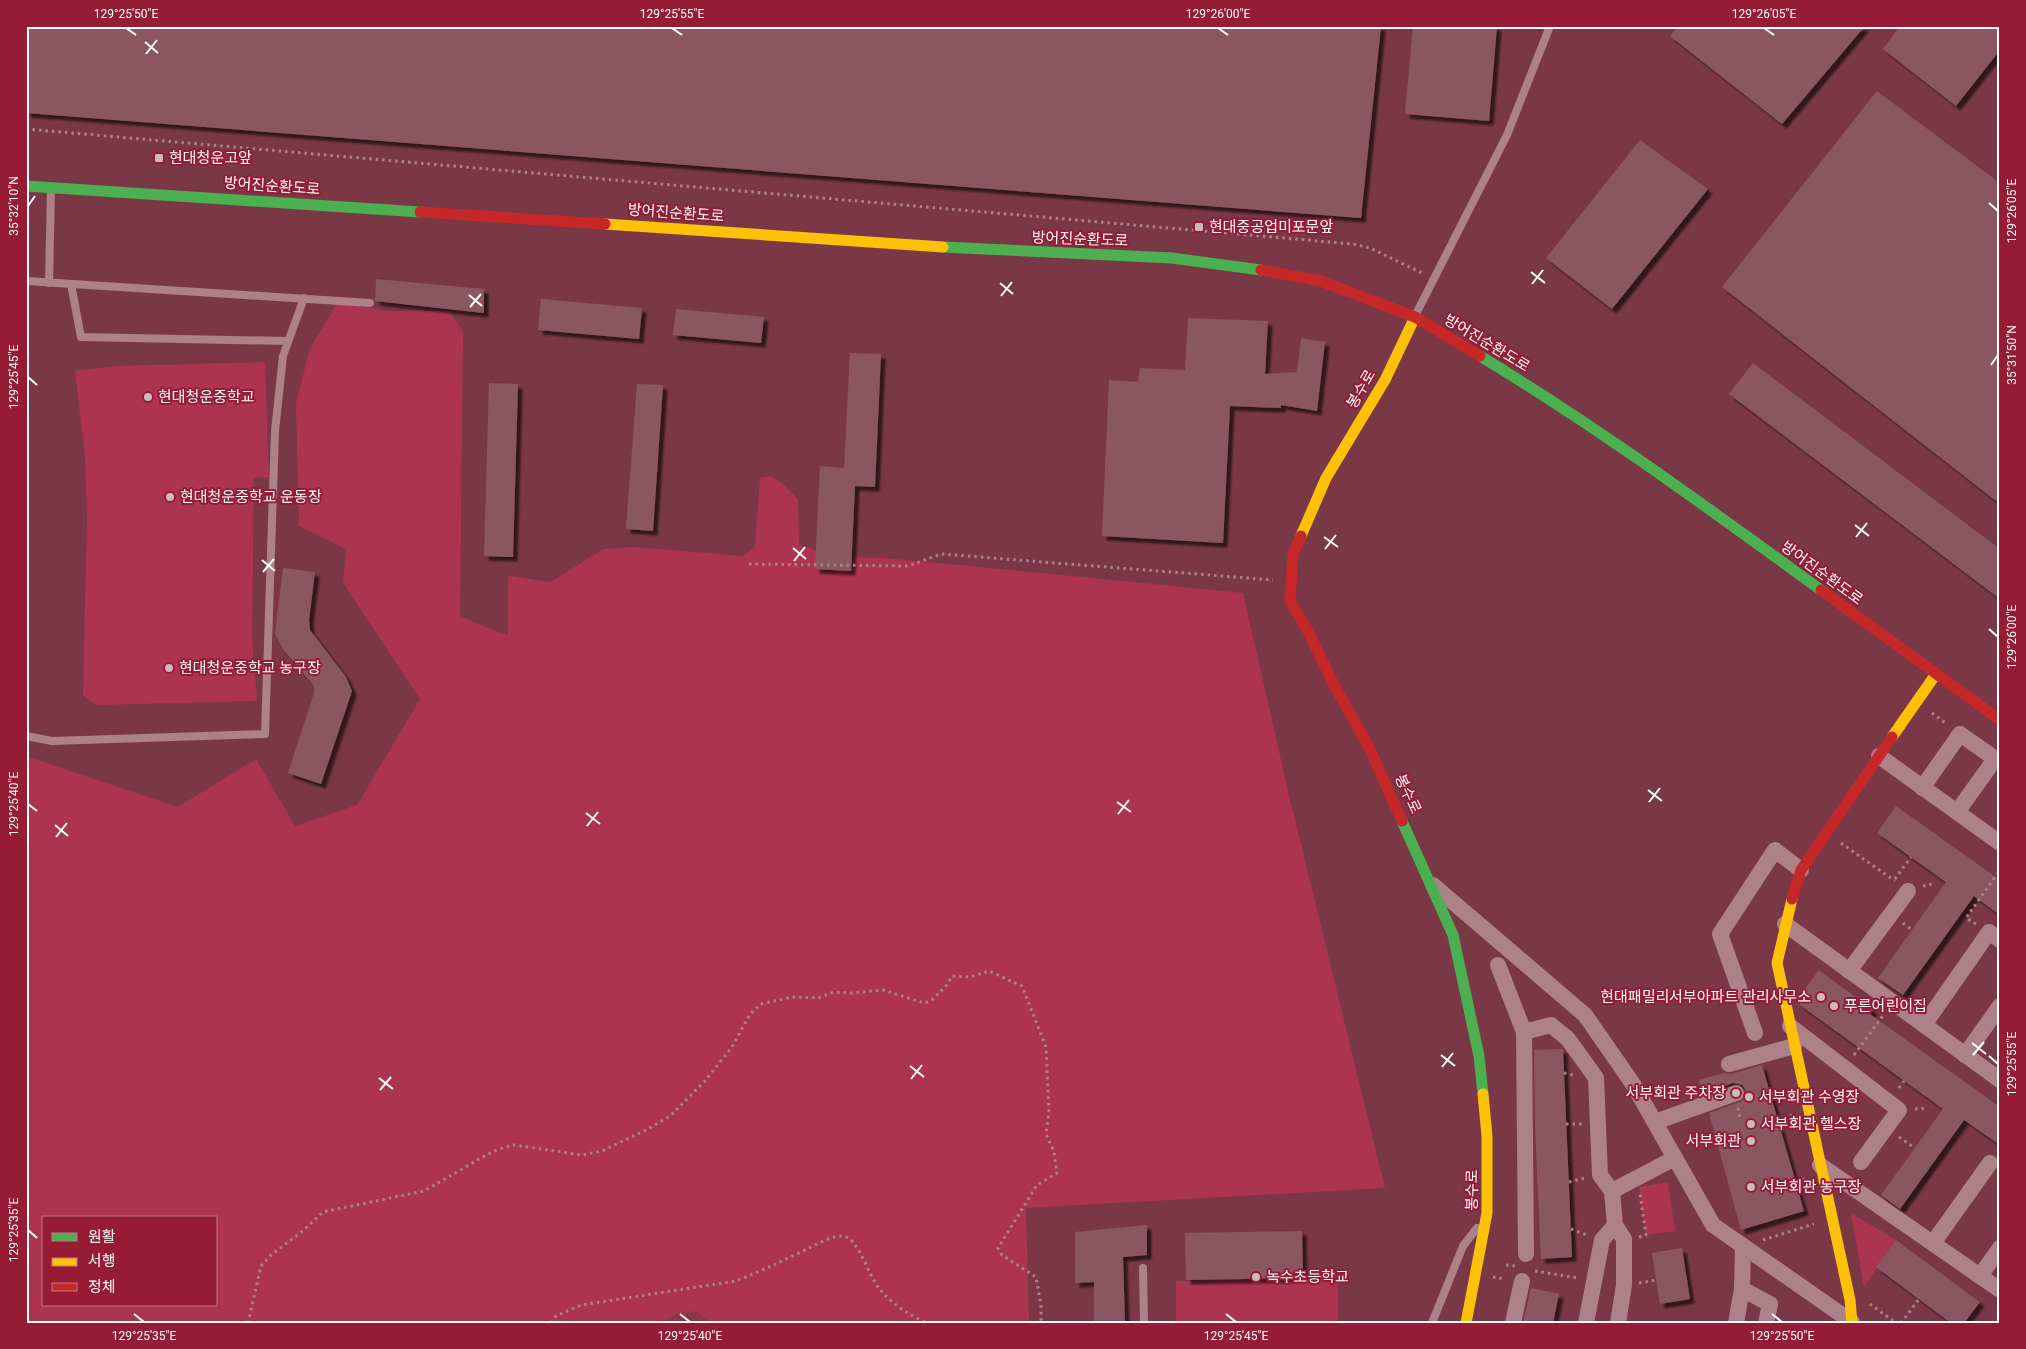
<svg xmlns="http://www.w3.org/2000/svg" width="2026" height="1349" font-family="Roboto,'Noto Sans KR',sans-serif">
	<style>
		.green { fill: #ad344f; fill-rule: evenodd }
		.water { fill: #8c3548 }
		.building { fill: #8a5762; filter: url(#shadow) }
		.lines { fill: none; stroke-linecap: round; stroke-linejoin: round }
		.path { stroke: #ad818a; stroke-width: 3; stroke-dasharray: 2.5 4; stroke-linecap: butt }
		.lane { stroke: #ad818a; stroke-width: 8 }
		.street { stroke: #ad818a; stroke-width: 16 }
		.fast { stroke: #4caf50; stroke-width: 11 }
		.slow { stroke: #ffc107; stroke-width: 11 }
		.jam { stroke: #c62828; stroke-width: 11 }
		.ticks { fill: none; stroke: #fff; stroke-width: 2 }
		.poi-dot { fill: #d0b9be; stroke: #961c36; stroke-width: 2 }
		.labels { text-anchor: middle; stroke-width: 4; stroke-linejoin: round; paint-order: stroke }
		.poi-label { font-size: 15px; fill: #fff; stroke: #961c36; text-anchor: start }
		.street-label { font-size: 15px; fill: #fff; stroke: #961c36 }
		.neatline { fill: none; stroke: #fff; stroke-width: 2 }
		.ticks-label { font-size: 12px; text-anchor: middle; fill: #fff }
	</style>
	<defs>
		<filter id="shadow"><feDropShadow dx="4.5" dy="4.5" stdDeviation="1" flood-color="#0009"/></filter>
	</defs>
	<rect width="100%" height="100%" fill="#7a3846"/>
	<g class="green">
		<path d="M338 302 386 311H449L463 332 460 616 508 636V576L551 582 603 549 634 547 743 556 755 547 760 478 772 476 784 485 798 499 799 545 837 557 884 558 950 564 1243 593 1288 791 1385 1188 1026 1208 1029 1323H26V756L178 807 256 759 295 826 357 805 420 699 343 583 346 549 299 526 296 404 310 348ZM44 1218H216V1305H44Z"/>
		<path d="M265 362 269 477 254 478 252 636 257 701 96 705 83 695 87 516 85 458 75 371 116 366Z"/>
		<path d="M1668 1182 1675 1231 1646 1235 1639 1187Z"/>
		<path d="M1851 1213 1896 1240 1864 1287Z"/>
		<path d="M1303 1278 1338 1279V1323H1176V1281Z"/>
	</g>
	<path class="water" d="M696 1311 711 1323 661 1322 676 1314Z"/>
	<g class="building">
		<path d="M26 26H1381L1361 218 26 113Z"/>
		<path d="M1413 26H1497L1489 121 1405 114Z"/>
		<path d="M1678 26H1865L1782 124 1670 36Z"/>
		<path d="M1900 26H2000V50L1956 106 1883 49Z"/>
		<path d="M1877 91 2000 183V504L1722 287Z"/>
		<path d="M1640 140 1708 189 1612 309 1546 258Z"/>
		<path d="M376 279 484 289V313L375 301Z"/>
		<path d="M541 299 642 308 639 339 538 330Z"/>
		<path d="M676 309 764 317 761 343 673 335Z"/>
		<path d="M1188 318 1268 321 1265 374 1297 372 1301 338 1325 342 1317 411 1281 405V408L1230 406 1223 543 1102 536 1109 380 1138 382 1140 368 1185 370Z"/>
		<path d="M850 353 881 354 875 487 855 486 851 571 815 569 820 466 844 468Z"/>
		<path d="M1753 363 2000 549V599L1729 394Z"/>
		<path d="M489 383 518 384 513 557 484 556Z"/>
		<path d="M637 384 663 385 653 531 626 529Z"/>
		<path d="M283 568 315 572 309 620 310 630 346 677 352 691 321 784 288 773 314 693V686L283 649 275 634Z"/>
		<path d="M1896 806 2000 880V915L1974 896 1903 995 1878 978 1946 882 1877 833Z"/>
		<path d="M1819 970 1873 1010 1870 1014 2000 1107V1145L1964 1120 1900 1209 1881 1195 1943 1109 1800 1005 1798 998Z"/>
		<path d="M1563 1049 1572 1257 1541 1259 1535 1127 1534 1050Z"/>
		<path d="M1762 1065 1804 1211 1741 1230 1709 1113 1740 1102 1744 1099 1746 1090 1742 1085 1733 1083 1703 1094 1699 1080 1724 1073 1732 1074Z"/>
		<path d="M1147 1225V1255L1123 1257 1125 1323H1094V1282L1075 1283V1232Z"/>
		<path d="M1302 1231 1303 1278 1186 1280 1185 1233Z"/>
		<path d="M1896 1240 1980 1302 1964 1323H1951L1876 1267Z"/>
		<path d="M1682 1248 1690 1299 1660 1304 1652 1253Z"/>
		<path d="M1531 1288 1559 1294 1553 1323H1523Z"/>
	</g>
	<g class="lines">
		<g class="path">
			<path d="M26 129 1353 244 1370 248 1424 274"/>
			<path d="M749 564 908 566 941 554 1273 580"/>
			<path d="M1932 713 1947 724"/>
			<path d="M1841 843 1895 881"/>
			<path d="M1895 879 1911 857"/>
			<path d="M1923 886 1932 884"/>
			<path d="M1903 923 1912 930"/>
			<path d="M1976 924 1966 918 2000 870"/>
			<path d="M1854 1055 1884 1014"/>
			<path d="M1564 1073 1573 1075"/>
			<path d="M1899 1088 1904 1081"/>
			<path d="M1771 1094 1784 1090"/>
			<path d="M1738 1108 1740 1118"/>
			<path d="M1915 1109 1927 1108"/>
			<path d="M1778 1119 1792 1115"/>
			<path d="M1566 1124H1583"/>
			<path d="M1780 1128 1792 1124"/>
			<path d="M1899 1137 1915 1148"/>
			<path d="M1796 1181 1805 1179"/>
			<path d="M1569 1182 1585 1178"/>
			<path d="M1571 1229 1587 1235"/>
			<path d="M1639 1237 1646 1235 1640 1194"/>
			<path d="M1763 1240 1814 1224"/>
			<path d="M1506 1265 1515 1266"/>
			<path d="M1535 1271 1578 1278"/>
			<path d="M1493 1277 1506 1279"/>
			<path d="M1639 1283 1656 1280"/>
			<path d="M1870 1304 1896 1323"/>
			<path d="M1553 1322 1555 1323"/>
			<path d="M248 1323 261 1266 270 1256 304 1230 323 1212 424 1191 486 1155 499 1149 514 1145 582 1155 602 1151 646 1130 670 1116 705 1081 732 1047 750 1014 761 1004 792 997 818 998 834 992 852 993 883 990 924 1003 931 1001 946 986 952 976 970 977 989 971 1022 986 1046 1047 1049 1112 1046 1134 1054 1152 1057 1173 1037 1185 998 1248 1002 1255 1036 1277 1041 1305V1323"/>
			<path d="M551 1323 556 1316 581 1305 736 1281C759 1272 780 1262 803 1251 814 1246 829 1236 842 1236 857 1235 869 1276 878 1287 890 1303 909 1315 927 1323"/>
			<path d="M1901 1323 1919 1299"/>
		</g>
		<g class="lane">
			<path d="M26 281 370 303"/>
			<path d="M49 283 51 189"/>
			<path d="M71 284 81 337 288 341"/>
			<path d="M1416 314 1507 135 1550 26"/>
			<path d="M26 736 52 741 265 734 275 431 283 356 304 298"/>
			<path d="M1143 1268 1144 1323"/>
			<path d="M1432 1323 1463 1246 1477 1228"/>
		</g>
		<g class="street">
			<path d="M1879 756 2000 843"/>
			<path d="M1922 788 1960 734 2000 762"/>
			<path d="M1957 812 1995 759"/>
			<path d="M1433 885 1585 1015 1633 1084 1713 1225 1852 1322"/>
			<path d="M1785 924 2000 1080"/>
			<path d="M1498 965 1524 1032 1551 1025 1568 1039 1596 1078 1600 1175 1612 1191"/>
			<path d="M1849 971 1908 891"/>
			<path d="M1924 1025 1989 932 2000 940"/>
			<path d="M1790 1026 1899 1110 1861 1162"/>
			<path d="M1524 1032 1526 1254"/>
			<path d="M1755 1033 1720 934 1775 850 1801 870"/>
			<path d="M1965 1055 2000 1006"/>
			<path d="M1729 1064 1794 1046"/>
			<path d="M1655 1122 1736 1093"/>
			<path d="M1820 1165 2000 1290"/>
			<path d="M1615 1225 1612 1191 1675 1158"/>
			<path d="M1933 1243 1990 1163"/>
			<path d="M1980 1276 2000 1248"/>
			<path d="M1742 1289 1743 1246"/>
			<path d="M1513 1323 1522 1281"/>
			<path d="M1586 1323 1602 1240 1615 1225 1624 1239V1285L1618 1323"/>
			<path d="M1736 1323 1742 1289 1770 1304 1766 1323"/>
		</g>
		<g class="fast">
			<path d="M26 186 420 212"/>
			<path d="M943 247 1172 258 1261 270"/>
			<path d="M1480 356C1598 427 1709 509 1821 590"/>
			<path d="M1402 821 1453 935 1479 1056 1483 1094"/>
		</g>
		<g class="slow">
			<path d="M605 224 943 247"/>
			<path d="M1301 536 1326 478 1385 380 1415 317"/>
			<path d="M1892 737 1936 674"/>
			<path d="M1792 899 1777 963 1850 1300 1852 1323"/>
			<path d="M1466 1323 1487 1213V1136L1483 1094"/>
		</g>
		<g class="jam">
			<path d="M420 212 605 224"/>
			<path d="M1261 270 1321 281 1415 317 1480 356"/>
			<path d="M1301 536 1293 554 1290 601 1308 631 1334 685 1369 747 1402 821"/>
			<path d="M1821 590 2000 720"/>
			<path d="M1792 899 1801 870 1892 737"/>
		</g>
	</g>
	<path class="ticks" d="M126 28 136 35M672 28 682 35M1218 28 1228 35M1764 28 1774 35M145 42 158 53M146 54 157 40M1989 203 1998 211M28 206 35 196M1531 272 1545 283M1000 283 1013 294M1532 284 1543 270M469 295 482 306M1001 296 1012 282M470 307 481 294M1991 365 1998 355M28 377 37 385M1855 525 1869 536M1324 537 1338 547M1856 537 1867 523M793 548 806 559M1325 549 1336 535M262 560 275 571M794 561 805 547M263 572 274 559M1989 629 1998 637M1648 790 1662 801M1117 802 1131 812M1649 802 1660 788M28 804 37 811M586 813 600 824M1118 814 1129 800M55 825 68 836M587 826 598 812M56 837 67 823M1972 1043 1986 1054M1441 1055 1455 1066M1973 1055 1984 1042M1989 1056 1998 1064M910 1066 924 1077M1442 1067 1453 1053M379 1078 393 1089M911 1079 922 1065M380 1090 391 1077M28 1230 37 1238M134 1314 144 1322M680 1314 690 1322M1226 1314 1236 1322M1772 1314 1782 1322"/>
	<g class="poi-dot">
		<rect x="154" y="153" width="10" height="10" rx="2.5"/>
		<rect x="1194" y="222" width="10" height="10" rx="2.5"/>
		<circle cx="148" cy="397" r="5"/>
		<circle cx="170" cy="497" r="5"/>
		<circle cx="169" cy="668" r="5"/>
		<circle cx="1821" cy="997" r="5"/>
		<circle cx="1834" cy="1006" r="5"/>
		<circle cx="1736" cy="1093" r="5"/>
		<circle cx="1749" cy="1097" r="5"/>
		<circle cx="1751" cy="1124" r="5"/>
		<circle cx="1751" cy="1141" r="5"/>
		<circle cx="1751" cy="1187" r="5"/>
		<circle cx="1256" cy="1277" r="5"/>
	</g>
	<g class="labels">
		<g class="poi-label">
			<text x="169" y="163">현대청운고앞</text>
			<text x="1209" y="232">현대중공업미포문앞</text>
			<text x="158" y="402">현대청운중학교</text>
			<text x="180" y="502">현대청운중학교 운동장</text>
			<text x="179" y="673">현대청운중학교 농구장</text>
			<text x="1811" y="1002" text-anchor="end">현대패밀리서부아파트 관리사무소</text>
			<text x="1844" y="1011">푸른어린이집</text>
			<text x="1726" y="1098" text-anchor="end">서부회관 주차장</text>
			<text x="1759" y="1102">서부회관 수영장</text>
			<text x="1761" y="1129">서부회관 헬스장</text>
			<text x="1741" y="1146" text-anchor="end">서부회관</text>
			<text x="1761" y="1192">서부회관 농구장</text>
			<text x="1266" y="1282">녹수초등학교</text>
		</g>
		<g class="street-label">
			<text transform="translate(272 186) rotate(4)" y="5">방어진순환도로</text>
			<text transform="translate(676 213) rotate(4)" y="5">방어진순환도로</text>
			<text transform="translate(1080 239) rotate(2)" y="5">방어진순환도로</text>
			<text transform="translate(1487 343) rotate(31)" y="5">방어진순환도로</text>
			<text transform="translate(1361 389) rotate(-60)" y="5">봉수로</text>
			<text transform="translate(1822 573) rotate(36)" y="5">방어진순환도로</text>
			<text transform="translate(1408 794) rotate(65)" y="5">봉수로</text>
			<text transform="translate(1472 1190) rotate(-89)" y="5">봉수로</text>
		</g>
	</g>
	<rect width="2026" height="1349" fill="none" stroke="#961c36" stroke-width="55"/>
	<rect x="42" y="1216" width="175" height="90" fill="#961c36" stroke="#c07786"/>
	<rect x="52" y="1233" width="25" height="8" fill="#4caf50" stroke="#c07786"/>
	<text x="88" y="1242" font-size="15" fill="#ffffff">원활</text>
	<rect x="52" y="1258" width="25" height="8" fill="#ffc107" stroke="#c07786"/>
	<text x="88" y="1266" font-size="15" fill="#ffffff">서행</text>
	<rect x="52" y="1283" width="25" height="8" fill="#c62828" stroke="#c07786"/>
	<text x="88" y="1292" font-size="15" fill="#ffffff">정체</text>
	<rect x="28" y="28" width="1970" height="1294" class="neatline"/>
	<g class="ticks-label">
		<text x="126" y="18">129°25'50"E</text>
		<text x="672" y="18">129°25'55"E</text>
		<text x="1218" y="18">129°26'00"E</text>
		<text x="1764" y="18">129°26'05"E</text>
		<text transform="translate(14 206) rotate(-90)" y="4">35°32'10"N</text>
		<text transform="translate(2012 211) rotate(-90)" y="4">129°26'05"E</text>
		<text transform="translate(2012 355) rotate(-90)" y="4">35°31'50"N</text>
		<text transform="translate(14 377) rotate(-90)" y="4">129°25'45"E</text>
		<text transform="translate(2012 637) rotate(-90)" y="4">129°26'00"E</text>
		<text transform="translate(14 804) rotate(-90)" y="4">129°25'40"E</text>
		<text transform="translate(2012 1064) rotate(-90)" y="4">129°25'55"E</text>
		<text transform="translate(14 1230) rotate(-90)" y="4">129°25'35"E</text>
		<text x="144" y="1340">129°25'35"E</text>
		<text x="690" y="1340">129°25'40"E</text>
		<text x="1236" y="1340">129°25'45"E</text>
		<text x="1782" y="1340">129°25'50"E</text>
	</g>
</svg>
